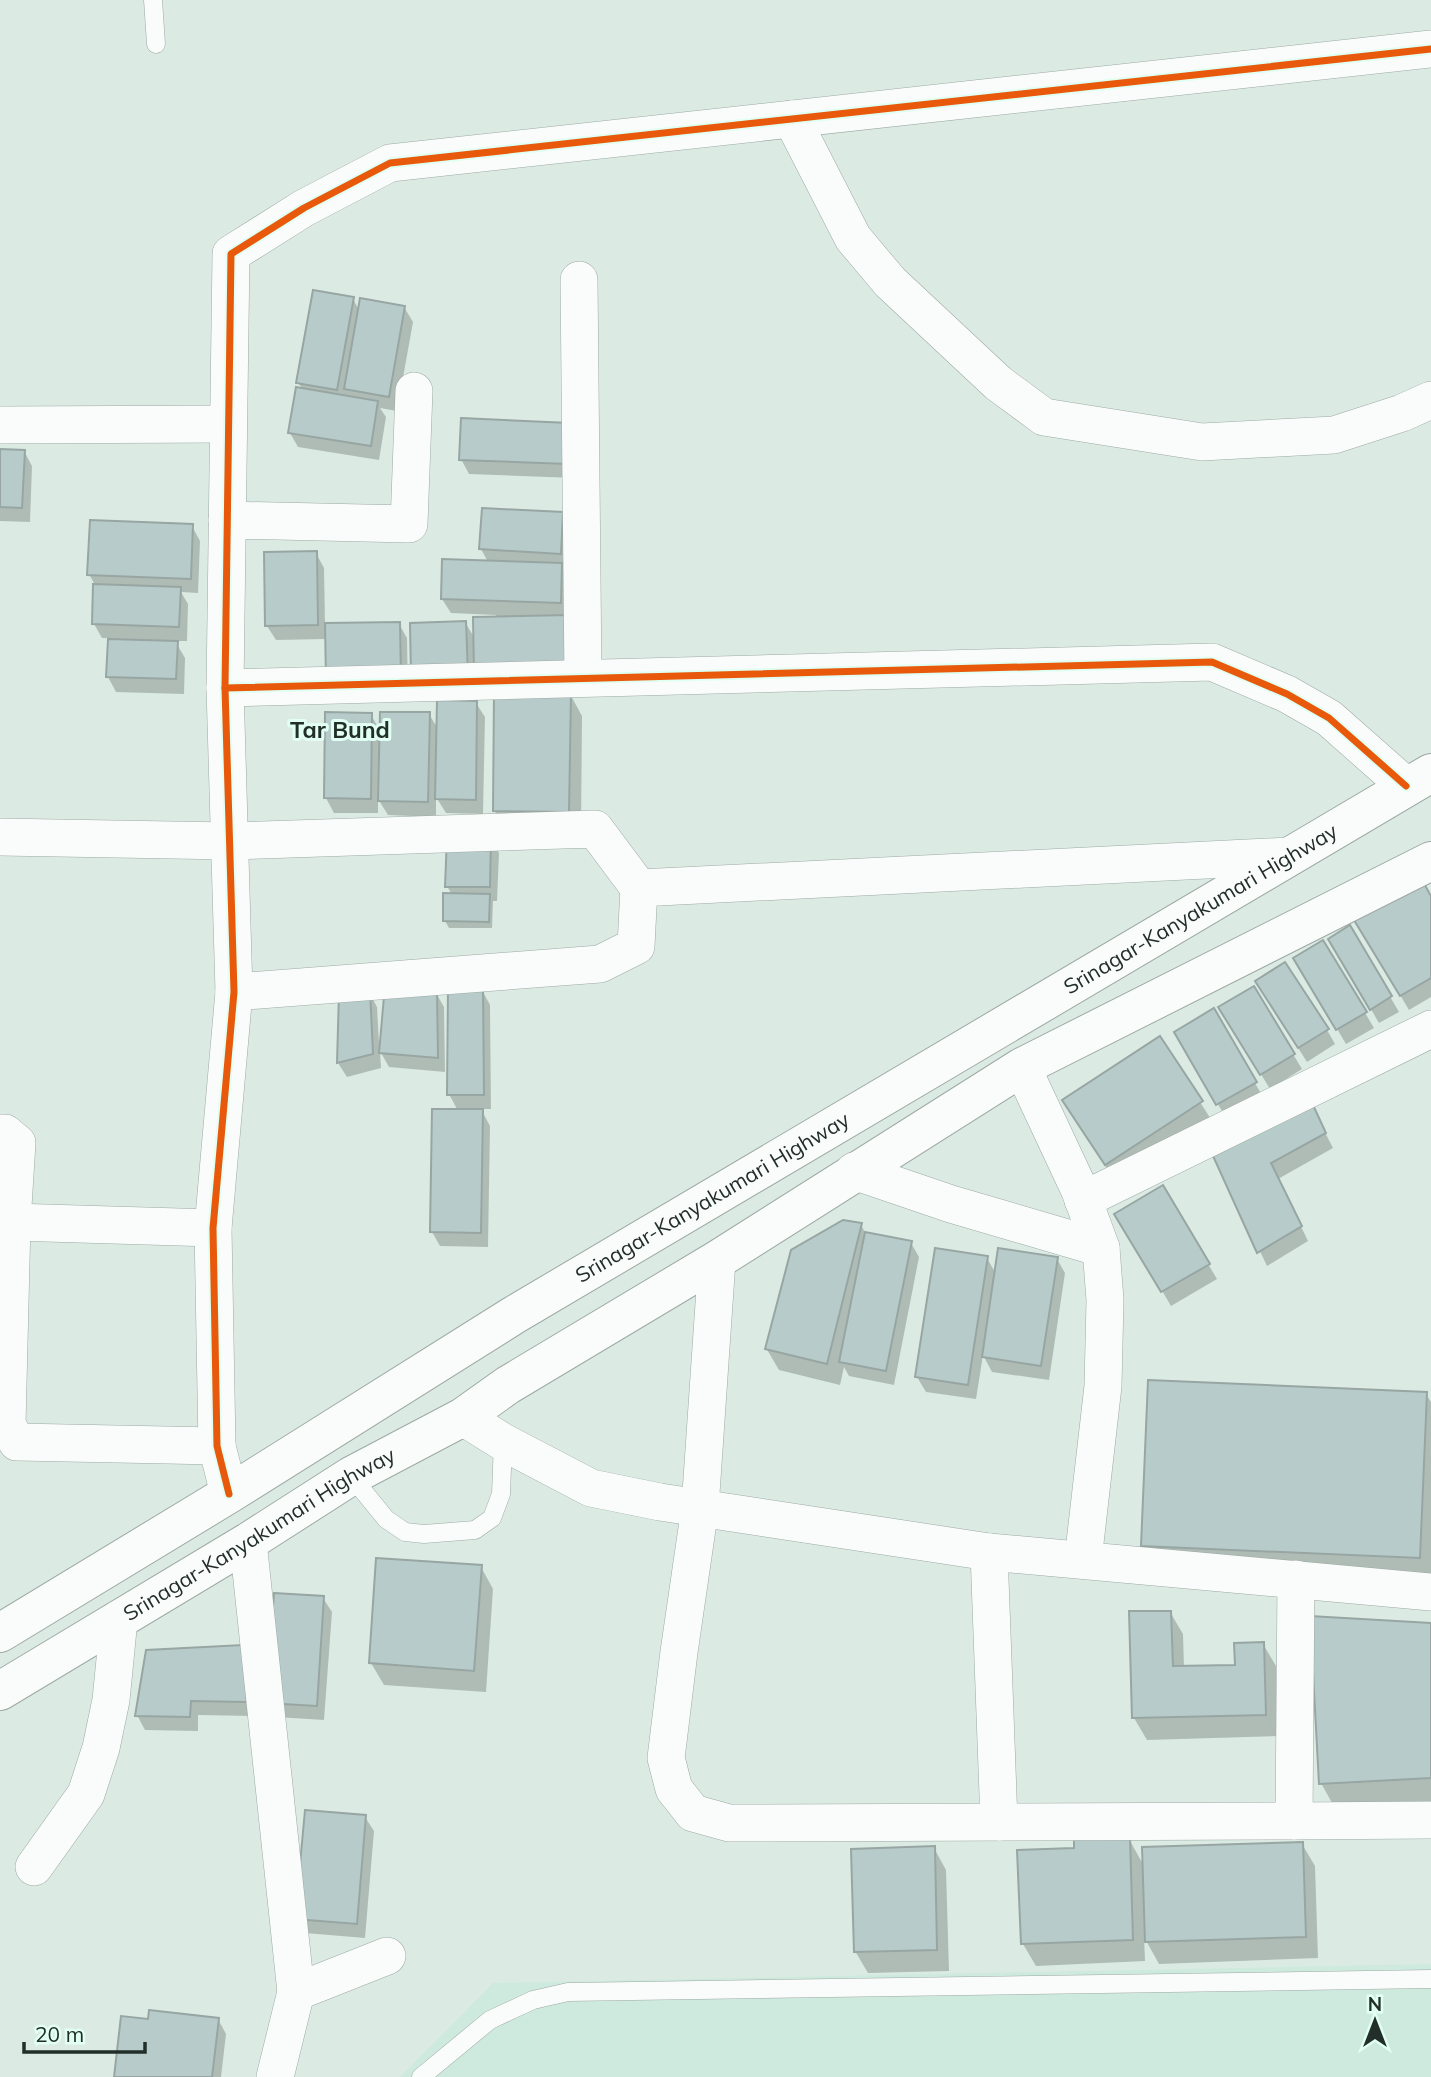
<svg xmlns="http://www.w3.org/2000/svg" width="1431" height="2077" font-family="Mulish,sans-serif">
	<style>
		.built { fill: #ceeade }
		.shadow { fill: #0003 }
		.building { fill: #b7ccca; stroke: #98a6a3; stroke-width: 2 }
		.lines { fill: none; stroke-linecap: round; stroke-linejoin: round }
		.service-casing { stroke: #9da9a4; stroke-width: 19 }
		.minor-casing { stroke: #9da9a4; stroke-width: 38 }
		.trunk-casing { stroke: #9da9a4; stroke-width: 40 }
		.service { stroke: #fafcfb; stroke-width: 18 }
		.minor { stroke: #fafcfb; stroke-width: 37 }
		.trunk { stroke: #fafcfb; stroke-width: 38 }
		.cycleway-casing { stroke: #e1fff2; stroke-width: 11 }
		.cycleway { stroke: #e8590c; stroke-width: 7 }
		.labels { text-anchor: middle; stroke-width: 6; stroke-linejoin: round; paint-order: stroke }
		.street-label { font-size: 21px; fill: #222e29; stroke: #e1fff2 }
		.neighbourhood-label { font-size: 23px; font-weight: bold; fill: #222e29; stroke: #e1fff2 }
	</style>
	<rect width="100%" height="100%" fill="#dbebe4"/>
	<path class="built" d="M1431 1964V2077H400L493 1983Z"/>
	<g class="shadow">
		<path d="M353 299 359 310 404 307 413 322 397 411 380 408 386 417 379 460 298 447 290 433 303 390 298 382Z"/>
		<path d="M568 425 575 478 469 474 461 459Z"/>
		<path d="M0 450 24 451 32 466 30 522 0 521Z"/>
		<path d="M562 514 570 529 568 568H563L570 579 569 618 421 692 465 622 475 639 496 618V615L451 613 442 599 488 562 481 549Z"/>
		<path d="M192 526 200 541 198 593 181 592 188 604 187 641H175L185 658 184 694 116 692 108 677 109 638H102L94 624 95 585 89 574Z"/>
		<path d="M316 553 324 568 325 625 399 624 407 638 408 694 327 639 276 640 267 626Z"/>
		<path d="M570 694 582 716 581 833 507 832 494 810Z"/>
		<path d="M476 703 485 717 483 814 446 813 436 797V817L388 815 378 799V813H334L326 798 327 714 371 715 381 732 429 714 438 729Z"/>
		<path d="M490 838 499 853 497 901H493L492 928H449L445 921 452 895 447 886Z"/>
		<path d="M1431 899V997L1409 1010 1356 921Z"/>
		<path d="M1350 928 1399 1012 1379 1023 1330 939Z"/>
		<path d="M1323 942 1374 1028 1346 1044 1295 958Z"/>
		<path d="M1253 988 1302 1069 1270 1089 1229 1022Z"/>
		<path d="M482 990 490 1005 491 1109H481L490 1126 488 1247 440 1246 432 1232 458 1111 449 1094Z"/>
		<path d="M369 992 377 1007 379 1043H382L436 993 444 1007 445 1072 389 1067 380 1051 381 1068 347 1077 338 1063 340 994Z"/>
		<path d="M1265 996 1327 1030 1335 1044 1307 1062Z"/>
		<path d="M1213 1011 1263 1097 1226 1118 1176 1032Z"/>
		<path d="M1159 1038 1214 1124 1118 1186 1064 1101Z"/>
		<path d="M1312 1107 1333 1148 1278 1179 1308 1241 1267 1266 1215 1157Z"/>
		<path d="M1162 1187 1217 1279 1171 1306 1117 1214Z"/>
		<path d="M861 1225 866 1234 911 1243 919 1257 894 1385 849 1376 844 1367 840 1385 779 1370 766 1348Z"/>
		<path d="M987 1258 996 1274 1057 1259 1065 1273 1049 1380 992 1372 983 1355 976 1399 926 1392 917 1377Z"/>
		<path d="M1426 1394 1431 1402V1585L1159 1574 1142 1545Z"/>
		<path d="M481 1567 493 1589 486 1692 384 1685 371 1663Z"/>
		<path d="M323 1598 332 1612 324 1720 276 1717Z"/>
		<path d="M1170 1612 1183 1634 1184 1668 1237 1667 1263 1644 1276 1666 1278 1736 1147 1740 1134 1718Z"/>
		<path d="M1431 1625V1807L1337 1812 1321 1783Z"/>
		<path d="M250 1661 254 1716 198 1715V1731L145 1730 137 1715Z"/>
		<path d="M365 1817 374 1831 365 1938 305 1933 297 1918Z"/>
		<path d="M1129 1839 1144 1866 1302 1844 1315 1866 1318 1958 1159 1964 1144 1937 1145 1961 1036 1966 1023 1944 1076 1850Z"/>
		<path d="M934 1848 946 1870 949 1971 868 1973 855 1951Z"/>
		<path d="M218 2019 226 2034 221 2077H116L150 2021Z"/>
	</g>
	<g class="building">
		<path d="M313 290 354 297 337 390 296 383Z"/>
		<path d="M360 298 405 306 389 397 344 389Z"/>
		<path d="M296 387 378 401 371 446 288 433Z"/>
		<path d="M461 418 569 423 568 464 459 460Z"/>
		<path d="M0 449 25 450 22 508 0 507Z"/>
		<path d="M482 508 563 512 561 554 479 549Z"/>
		<path d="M90 520 193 524 191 579 87 575Z"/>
		<path d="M317 551 318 625 265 626 264 552Z"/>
		<path d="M442 559 562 563 561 603 441 599Z"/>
		<path d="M93 584 181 587 179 627 92 624Z"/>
		<path d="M569 615 570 671 474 674 473 617Z"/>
		<path d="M466 621 468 676 411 678 410 623Z"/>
		<path d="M400 622 401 680 326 682 325 623Z"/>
		<path d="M108 639 178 641 176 679 106 677Z"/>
		<path d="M494 691 571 692 569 812 493 811Z"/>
		<path d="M437 700 477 701 476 800 435 799Z"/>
		<path d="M325 712 372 713 371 799 324 798Z"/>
		<path d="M380 712H430L428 802 378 801Z"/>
		<path d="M447 836 491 837 490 887H445Z"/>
		<path d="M1422 880 1431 896V978L1400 996 1354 920Z"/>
		<path d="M443 893 490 894 489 922 443 921Z"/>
		<path d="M1350 925 1392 996 1370 1010 1328 939Z"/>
		<path d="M1323 940 1367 1012 1336 1030 1293 958Z"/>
		<path d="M1285 962 1329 1029 1298 1048 1255 981Z"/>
		<path d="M385 985 437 991 438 1058 379 1053Z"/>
		<path d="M448 986 483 988 484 1095H447Z"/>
		<path d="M1254 986 1295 1054 1260 1075 1218 1007Z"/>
		<path d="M370 990 373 1054 337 1063 339 992Z"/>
		<path d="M1214 1008 1257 1082 1216 1105 1174 1032Z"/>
		<path d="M1160 1036 1203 1101 1105 1165 1062 1100Z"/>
		<path d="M1313 1105 1326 1133 1271 1163 1302 1226 1257 1253 1213 1156Z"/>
		<path d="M432 1109H483L481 1233 430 1232Z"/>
		<path d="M1163 1185 1210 1264 1161 1292 1114 1214Z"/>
		<path d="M843 1220 862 1223 827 1364 765 1349 791 1250Z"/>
		<path d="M865 1232 912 1241 886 1371 839 1362Z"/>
		<path d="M935 1248 988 1256 968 1385 915 1377Z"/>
		<path d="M998 1248 1058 1257 1041 1366 982 1357Z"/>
		<path d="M1148 1380 1427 1392 1420 1558 1141 1546Z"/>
		<path d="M376 1558 482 1565 474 1671 369 1663Z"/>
		<path d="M274 1593 324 1596 317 1706 266 1703Z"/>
		<path d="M1129 1611H1171L1173 1666 1235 1665 1234 1643 1264 1642 1266 1715 1132 1718Z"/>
		<path d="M1310 1616 1431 1623V1778L1319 1784Z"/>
		<path d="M243 1645 247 1702 191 1701 190 1717 135 1716 146 1650Z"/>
		<path d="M305 1810 366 1815 357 1924 295 1919Z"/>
		<path d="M1130 1837 1133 1940 1021 1944 1017 1850 1074 1848V1840Z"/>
		<path d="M1303 1842 1306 1937 1145 1942 1142 1847Z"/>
		<path d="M935 1846 937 1950 854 1952 851 1849Z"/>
		<path d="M149 2010 219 2018 212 2077H114L121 2016 148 2019Z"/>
	</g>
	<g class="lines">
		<defs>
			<g id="service">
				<path d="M153 0 156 44"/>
				<path d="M351 1476 386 1519 405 1532 424 1534 475 1530 492 1518 501 1494 503 1442"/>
				<path d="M421 2077 490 2020 533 2000 568 1992 1431 1979"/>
			</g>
			<g id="minor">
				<path d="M792 119 853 238 890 282 998 383 1044 417 1202 442 1334 435 1402 413 1431 400"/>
				<path d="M579 280 583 678"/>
				<path d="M0 425 228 424"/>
				<path d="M227 520 409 524 414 391"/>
				<path d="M225 688 1212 662 1287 694 1329 718 1406 786"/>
				<path d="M0 837 230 841 595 829 639 888"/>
				<path d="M234 992 600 964 636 946 639 888 1289 856"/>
				<path d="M1022 1067 1080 1191 1101 1248 1105 1300 1103 1386 1083 1560"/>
				<path d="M0 1133H5L17 1143 12 1222 7 1425 17 1442 217 1446"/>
				<path d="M854 1171 951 1204 1101 1248"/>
				<path d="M1083 1200 1431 1029"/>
				<path d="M12 1222 213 1228"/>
				<path d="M717 1260 700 1508 679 1652 666 1758 674 1789 693 1813 729 1823 1294 1821"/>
				<path d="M463 1417 503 1442 591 1488 660 1502 989 1552 1431 1592"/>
				<path d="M229 1494 217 1446 213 1228 234 992 225 688 231 254 304 208 390 163 1431 49"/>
				<path d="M248 1542 296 1992 387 1956"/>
				<path d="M989 1552 999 1822"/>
				<path d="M1296 1579 1294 1821 1431 1820"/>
				<path d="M34 1867 86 1794 101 1748 111 1700 119 1619"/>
				<path d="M275 2077 296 1992"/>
			</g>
			<g id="trunk">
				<path id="s1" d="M0 1633 229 1494 514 1315 1431 773"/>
				<path id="s2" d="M0 1691 248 1542 351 1476 463 1417 508 1385 717 1260 1022 1067 1431 861"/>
			</g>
		</defs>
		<use href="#service" class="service-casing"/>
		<use href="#minor" class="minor-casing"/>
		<use href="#trunk" class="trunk-casing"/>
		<use href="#service" class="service"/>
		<use href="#minor" class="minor"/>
		<use href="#trunk" class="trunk"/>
		<defs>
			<g id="cycleway">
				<path d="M225 688 1212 662 1287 694 1329 718 1406 786"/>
				<path d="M229 1494 217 1446 213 1228 234 992 225 688 231 254 304 208 390 163 1431 49"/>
			</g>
		</defs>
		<use href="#cycleway" class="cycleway-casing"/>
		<use href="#cycleway" class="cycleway"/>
	</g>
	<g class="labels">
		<g class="street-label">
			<text dy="7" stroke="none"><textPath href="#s1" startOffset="1402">Srinagar-Kanyakumari Highway</textPath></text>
			<text dy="7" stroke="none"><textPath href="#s1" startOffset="835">Srinagar-Kanyakumari Highway</textPath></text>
			<text dy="7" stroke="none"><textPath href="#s2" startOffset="303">Srinagar-Kanyakumari Highway</textPath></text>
		</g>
		<g class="neighbourhood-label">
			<text x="340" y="738">Tar Bund</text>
		</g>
	</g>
	<g transform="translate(1375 2021)" stroke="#e1fff2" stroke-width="5" paint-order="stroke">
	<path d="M0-5L12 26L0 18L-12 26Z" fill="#222e29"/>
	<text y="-10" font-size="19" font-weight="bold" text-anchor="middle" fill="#222e29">N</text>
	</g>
	<path d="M24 2042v10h121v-10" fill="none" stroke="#222e29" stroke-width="3.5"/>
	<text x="35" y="2042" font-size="21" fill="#222e29" stroke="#e1fff2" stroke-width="5" paint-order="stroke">20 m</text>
</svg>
